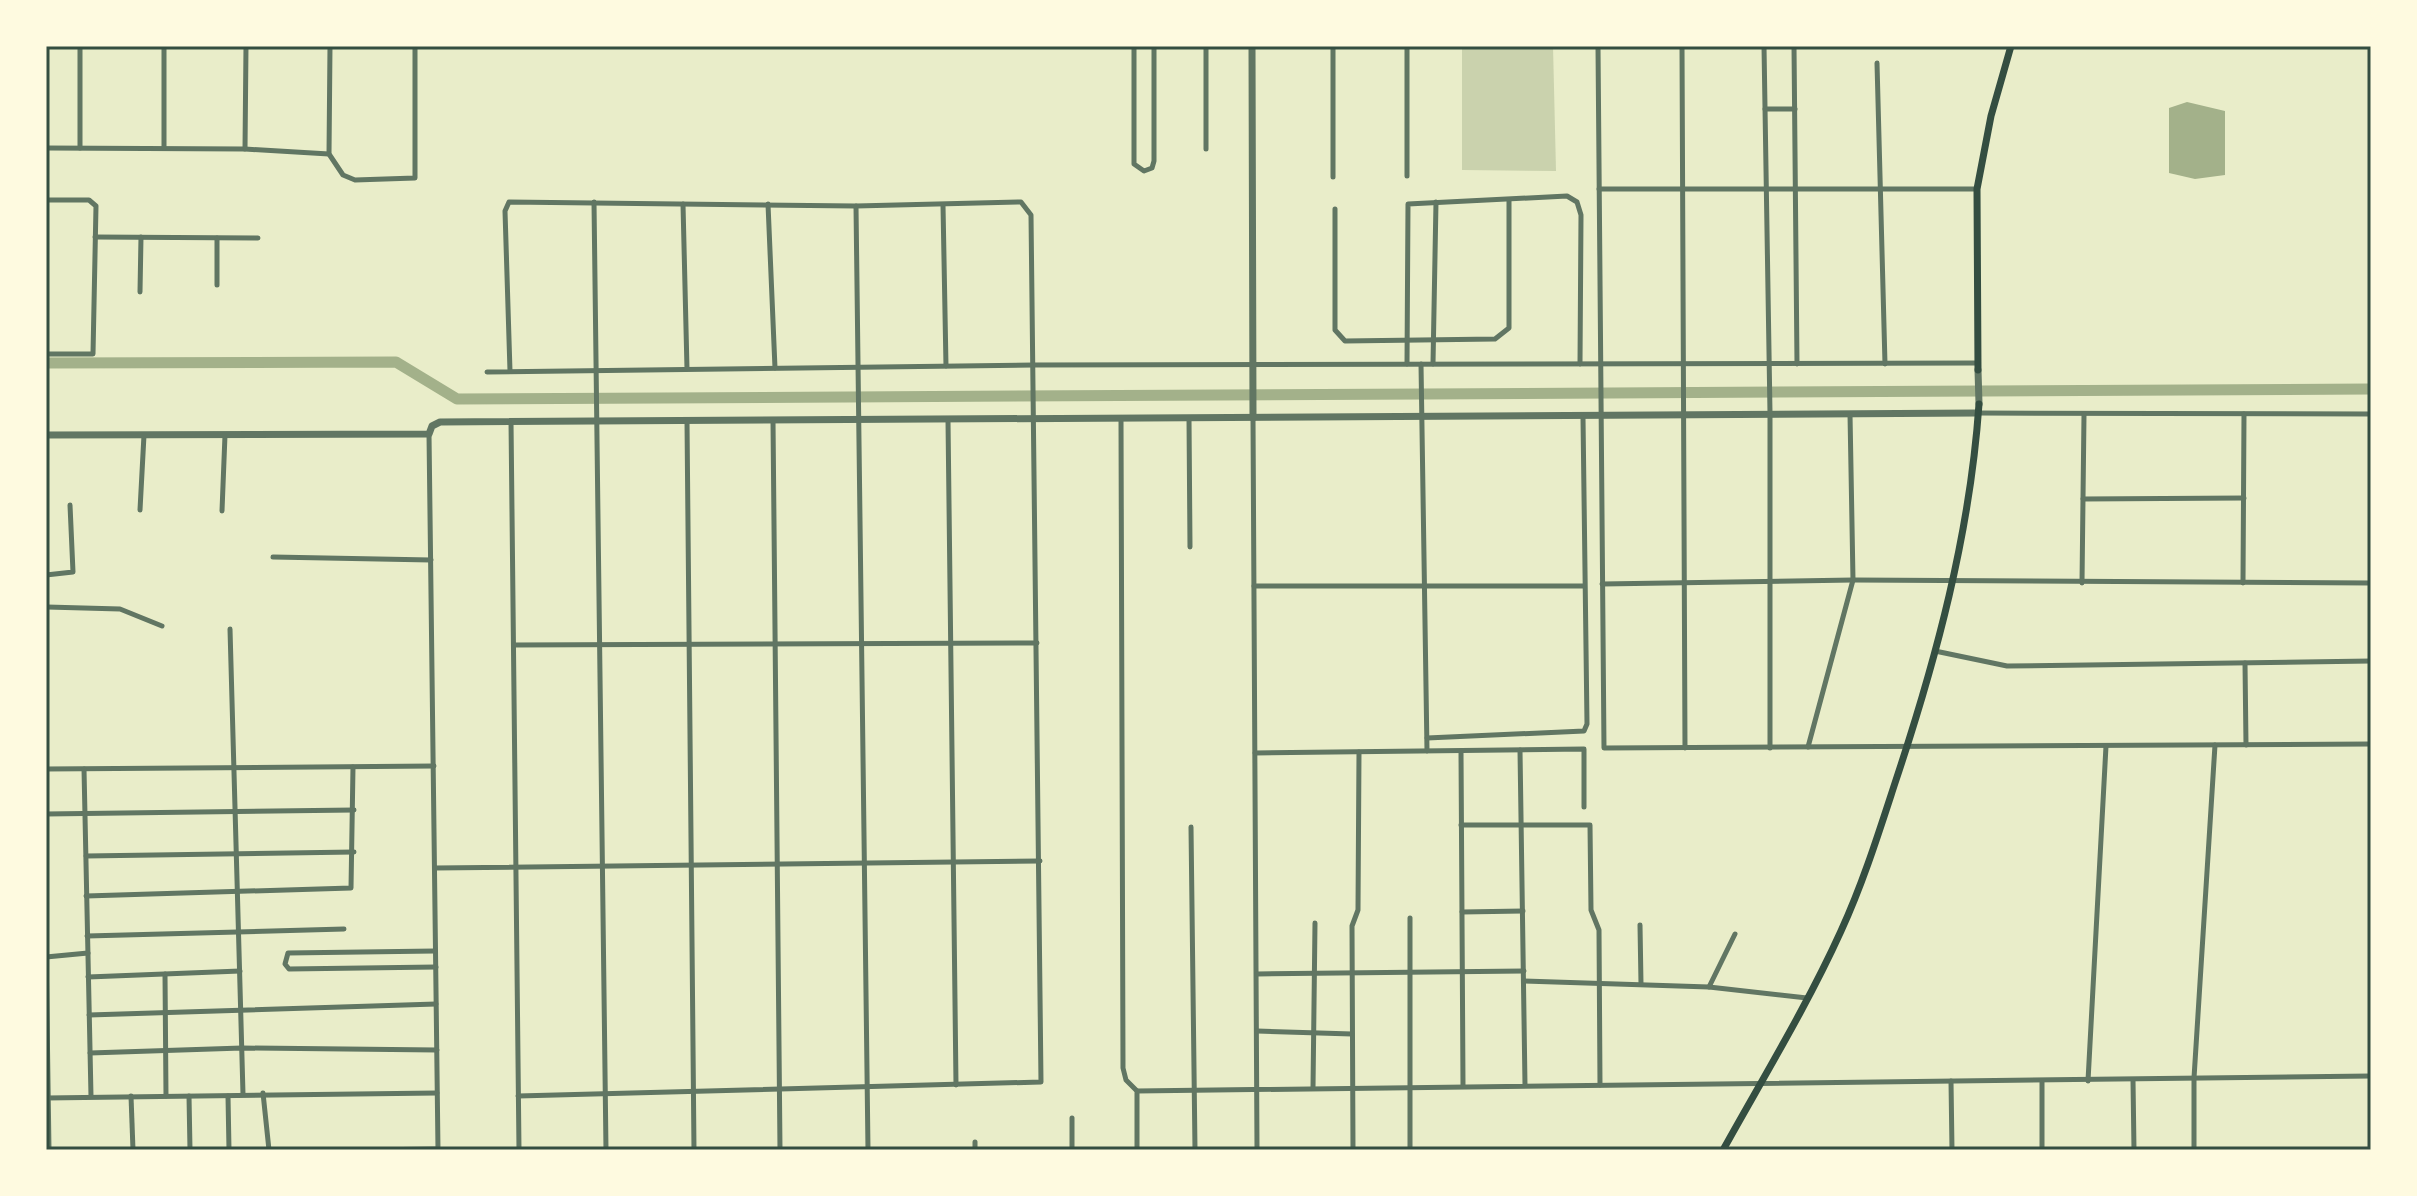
<svg xmlns="http://www.w3.org/2000/svg" width="2417" height="1196" font-family="'Source Sans 3',sans-serif">
	<style>
		.green { fill: #cad2ad }
		.water { fill: #a3b18a }
		.lines { fill: none; stroke-linecap: round; stroke-linejoin: round }
		.canal { stroke: #a3b18a; stroke-width: 11 }
		.minor { stroke: #617663; stroke-width: 5 }
		.tertiary { stroke: #617663; stroke-width: 7 }
		.secondary { stroke: #344e41; stroke-width: 7 }
		.neatline { fill: none; stroke: #344e41; stroke-width: 3 }
	</style>
	<rect width="100%" height="100%" fill="#e9edc9"/>
	<path class="green" d="M1462 46H1553L1556 171 1462 170Z"/>
	<path class="water" d="M2187 102 2225 111V175L2195 179 2169 173V108Z"/>
	<g class="lines">
		<path class="canal" d="M46 363 396 362 457 399 2371 389"/>
		<g class="minor">
			<path d="M80 46V148"/>
			<path d="M330 46 329 154 343 175 355 180 415 178V46"/>
			<path d="M1134 46V164L1144 171 1152 168 1154 161V46"/>
			<path d="M1206 46V149"/>
			<path d="M1598 46 1604 748 2371 744"/>
			<path d="M1682 46 1685 748"/>
			<path d="M1764 46 1770 413V748"/>
			<path d="M1794 46 1797 364"/>
			<path d="M1877 63 1885 364"/>
			<path d="M1765 109H1795"/>
			<path d="M46 148 245 149 329 154"/>
			<path d="M164 148V46"/>
			<path d="M245 149 246 46"/>
			<path d="M1407 176V46"/>
			<path d="M1333 177V46"/>
			<path d="M1599 189H1977"/>
			<path d="M46 200H89L96 206 93 354H46"/>
			<path d="M594 202 606 1150"/>
			<path d="M683 204 687 369"/>
			<path d="M768 204 775 368"/>
			<path d="M943 205 946 366"/>
			<path d="M856 206 868 1150"/>
			<path d="M1335 209V330L1345 341 1495 339 1509 328V201"/>
			<path d="M95 237 258 238"/>
			<path d="M217 238V285"/>
			<path d="M140 292 141 237"/>
			<path d="M1407 364 1408 204 1567 196 1577 202 1581 215 1580 364"/>
			<path d="M1421 364 1427 751"/>
			<path d="M1433 364 1436 202"/>
			<path d="M510 371 505 211 509 202 856 206 1021 202 1031 215 1041 1082 518 1096"/>
			<path d="M487 372 1034 365 1978 363"/>
			<path d="M1978 413 2371 414"/>
			<path d="M1189 418 1190 547"/>
			<path d="M1253 418 1257 1150"/>
			<path d="M1121 419 1123 1068 1126 1080 1137 1091V1150"/>
			<path d="M773 420 780 1150"/>
			<path d="M948 420 956 1085"/>
			<path d="M511 421 519 1150"/>
			<path d="M687 421 694 1150"/>
			<path d="M429 434 438 1150"/>
			<path d="M2083 499 2244 498"/>
			<path d="M140 510 144 435"/>
			<path d="M222 511 225 435"/>
			<path d="M273 557 431 560"/>
			<path d="M2082 583 2084 415"/>
			<path d="M2243 583 2244 414"/>
			<path d="M1602 584 1853 580 2371 583"/>
			<path d="M1254 586H1584"/>
			<path d="M47 607 120 609 162 626"/>
			<path d="M230 629 243 1094"/>
			<path d="M514 645 1037 643"/>
			<path d="M1935 651 2007 666 2371 661"/>
			<path d="M2245 663 2246 745"/>
			<path d="M46 672V575L73 572 70 505"/>
			<path d="M1427 738 1584 731 1587 724 1583 417"/>
			<path d="M1808 747 1853 580 1850 414"/>
			<path d="M1520 750 1525 1085"/>
			<path d="M1461 751 1463 1085"/>
			<path d="M1255 753 1584 749V807"/>
			<path d="M46 769 434 766"/>
			<path d="M84 769 91 1096"/>
			<path d="M46 814 354 810"/>
			<path d="M1461 825H1590L1591 910 1599 930 1600 1085"/>
			<path d="M1191 827 1195 1150"/>
			<path d="M86 856 354 852"/>
			<path d="M435 868 1040 861"/>
			<path d="M86 896 351 888 353 767"/>
			<path d="M1462 912 1523 911"/>
			<path d="M1410 918V1150"/>
			<path d="M1640 925 1641 984"/>
			<path d="M87 936 344 929"/>
			<path d="M46 947 49 1150"/>
			<path d="M435 951 288 953 285 964 289 969 436 967"/>
			<path d="M46 957 88 953"/>
			<path d="M165 974 166 1096"/>
			<path d="M1257 974 1524 971"/>
			<path d="M88 977 240 971"/>
			<path d="M1524 981 1709 987 1807 998"/>
			<path d="M1709 987 1735 934"/>
			<path d="M89 1015 436 1004"/>
			<path d="M1257 1031 1352 1034"/>
			<path d="M90 1053 242 1048 437 1050"/>
			<path d="M2133 1080 2134 1150"/>
			<path d="M1951 1081 1952 1150"/>
			<path d="M2042 1081V1150"/>
			<path d="M2088 1081 2106 746"/>
			<path d="M1313 1088 1315 923"/>
			<path d="M1137 1091 2371 1076"/>
			<path d="M263 1093 269 1150"/>
			<path d="M131 1096 133 1150"/>
			<path d="M189 1096 190 1150"/>
			<path d="M228 1096 229 1150"/>
			<path d="M46 1098 437 1093"/>
			<path d="M1072 1118V1150"/>
			<path d="M366 1150 438 1149"/>
			<path d="M975 1150V1142"/>
			<path d="M1353 1150 1352 926 1358 910 1359 752"/>
			<path d="M2194 1150V1078L2215 745"/>
		</g>
		<g class="tertiary">
			<path d="M1252 46 1253 418"/>
			<path d="M1978 370 1979 404"/>
			<path d="M46 435 429 434 432 426 440 422 1978 413"/>
		</g>
		<g class="secondary">
			<path d="M1978 370 1977 189 1991 116 2011 46"/>
			<path d="M1723 1150C1763 1078 1807 1006 1841 931 1863 883 1879 832 1895 783 1936 660 1970 534 1979 404"/>
		</g>
	</g>
	<rect width="2417" height="1196" fill="none" stroke="#fefae0" stroke-width="96"/>
	<rect x="48" y="48" width="2321" height="1100" class="neatline"/>
</svg>
